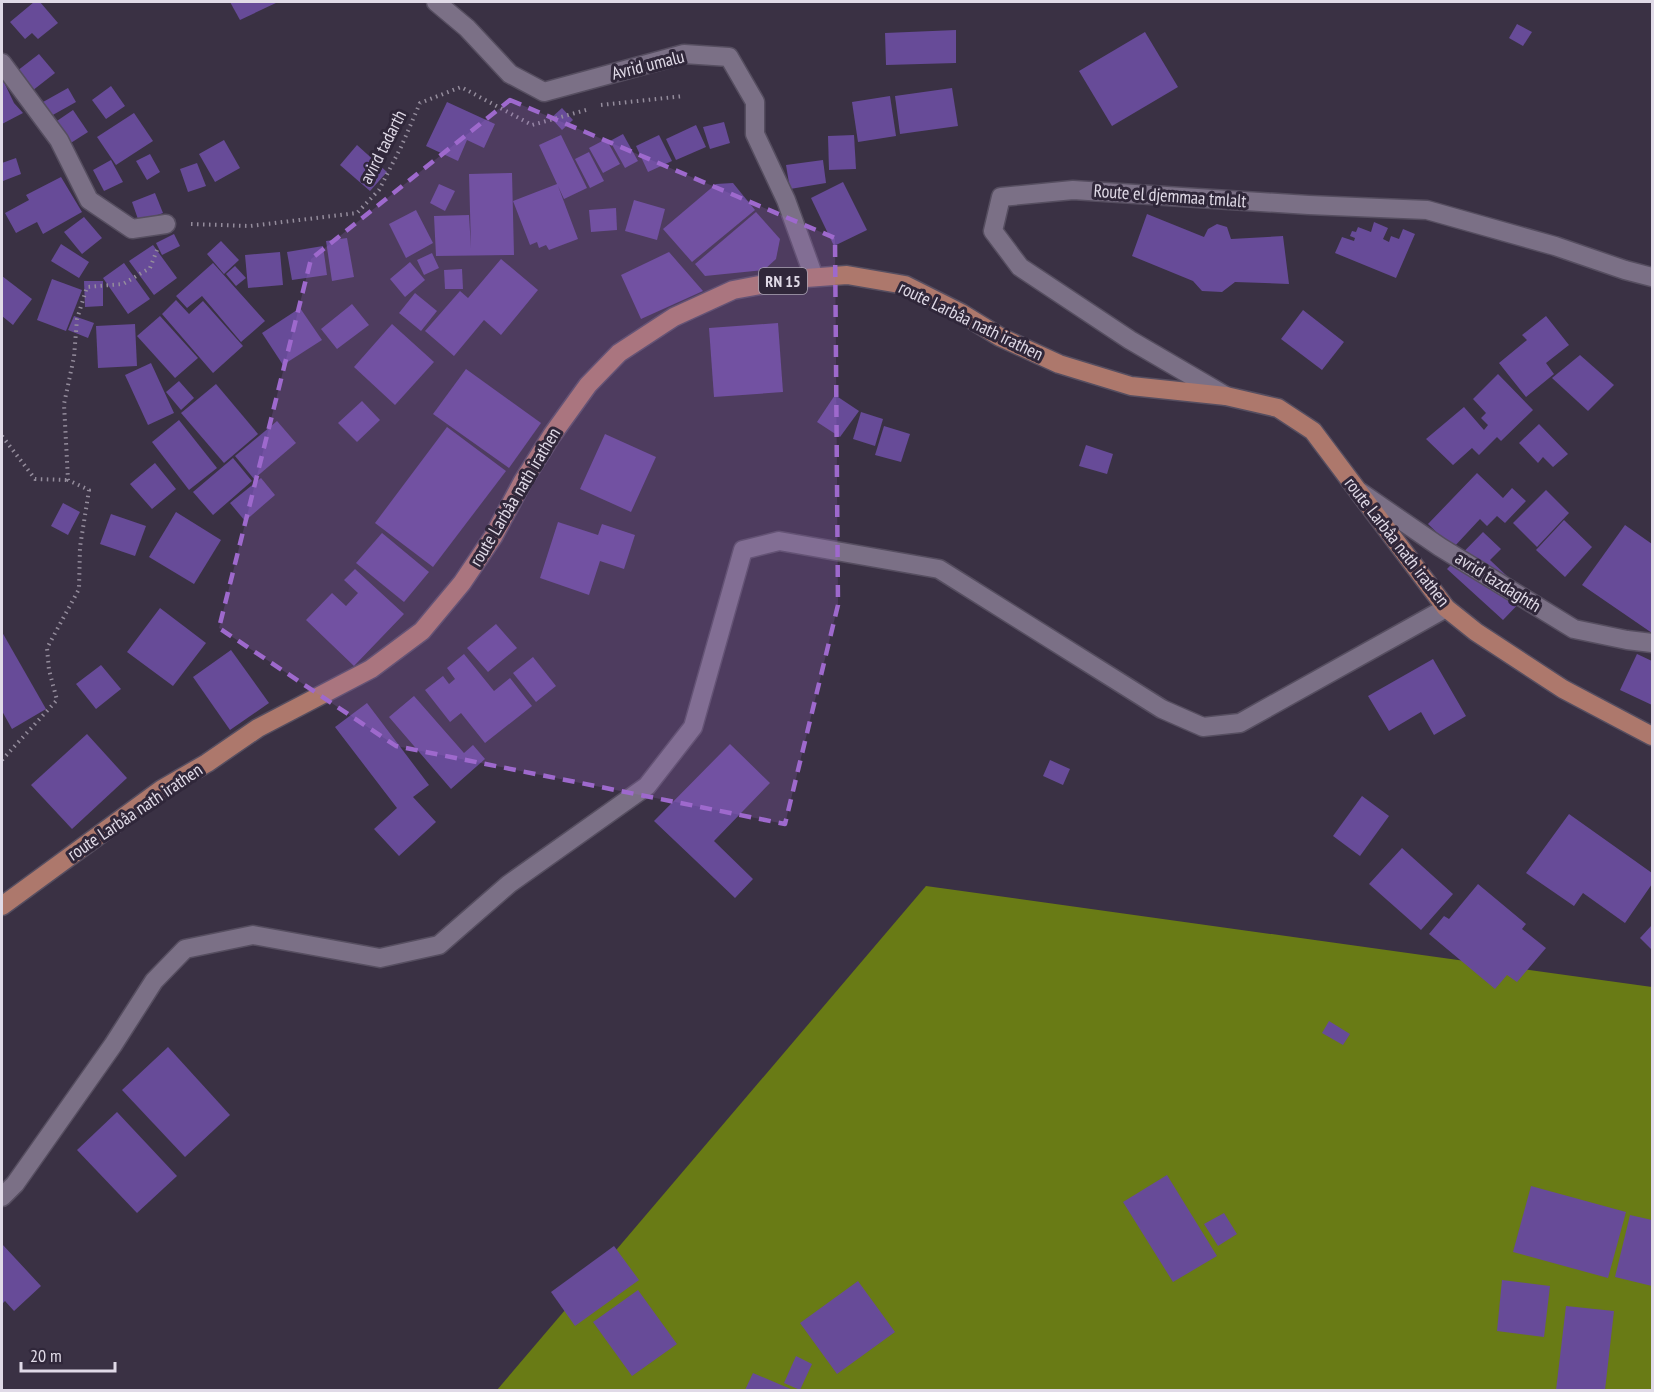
<svg xmlns="http://www.w3.org/2000/svg" width="1654" height="1392" font-family="'PT Sans Narrow',sans-serif">
	<style>
		.forest { fill: #697b15 }
		.building { fill: #674b98 }
		.lines { fill: none; stroke-linecap: round; stroke-linejoin: round }
		.minor-casing { stroke: #564e60; stroke-width: 21 }
		.major-casing { stroke: #564e60; stroke-width: 21 }
		.path { stroke: #948c9c; stroke-width: 4; stroke-dasharray: 1.5 4.5; stroke-linecap: butt }
		.minor { stroke: #7b7086; stroke-width: 18 }
		.major { stroke: #ad786c; stroke-width: 18 }
		.marked { fill: #9e69cd; fill-opacity: 0.2; stroke: #9e69cd; stroke-width: 4.5; stroke-dasharray: 12 8; stroke-linejoin: round }
		.labels { text-anchor: middle; stroke-width: 6; stroke-linejoin: round; paint-order: stroke }
		.shield { fill: #30273a; stroke: #aba4b3; stroke-width: 1.5 }
		.shield-label { font-size: 16px; font-weight: bold; fill: #e0dae7 }
		.street-label { font-size: 18px; fill: #e0dae7; stroke: #30273a }
	</style>
	<rect width="100%" height="100%" fill="#3a3144"/>
	<path class="forest" d="M926 886 1652 987V1390H497Z"/>
	<g class="building">
		<path d="M34 2H40L58 23 38 39 32 33 25 39 10 22Z"/>
		<path d="M230 2H278L240 20Z"/>
		<path d="M1517 24 1532 32 1523 46 1509 38Z"/>
		<path d="M956 30V63L886 65 885 33Z"/>
		<path d="M1145 32 1178 87 1112 126 1079 71Z"/>
		<path d="M39 54 55 73 32 91 17 71Z"/>
		<path d="M2 78 14 103 23 113 2 124Z"/>
		<path d="M111 86 125 106 106 119 92 100Z"/>
		<path d="M68 88 76 102 51 116 43 102Z"/>
		<path d="M952 88 958 126 900 134 895 96Z"/>
		<path d="M890 96 896 136 858 142 852 102Z"/>
		<path d="M447 102 495 124 484 148 467 140 458 161 426 146Z"/>
		<path d="M562 108 573 120 562 130 551 118Z"/>
		<path d="M73 110 88 132 66 146 51 125Z"/>
		<path d="M134 113 153 141 116 165 97 137Z"/>
		<path d="M724 122 730 143 710 149 703 127Z"/>
		<path d="M696 125 706 147 676 160 666 139Z"/>
		<path d="M623 134 638 161 625 168 610 141Z"/>
		<path d="M561 135 587 188 564 199 558 186 578 239 549 250 546 245 539 248 537 242 530 245 513 201 557 184 539 145Z"/>
		<path d="M659 135 672 161 648 172 636 146Z"/>
		<path d="M854 135 856 169 829 170 828 136Z"/>
		<path d="M606 139 620 164 603 173 589 148Z"/>
		<path d="M224 140 240 168 215 182 199 154Z"/>
		<path d="M357 145 387 172 370 191 340 165Z"/>
		<path d="M589 152 604 181 590 188 575 159Z"/>
		<path d="M150 154 160 172 147 180 136 161Z"/>
		<path d="M16 158 21 174 3 181 2 163Z"/>
		<path d="M111 160 123 182 104 191 93 170Z"/>
		<path d="M823 160 826 183 790 189 786 165Z"/>
		<path d="M197 163 206 186 188 192 180 169Z"/>
		<path d="M512 173 514 255 436 256 434 216 469 215 471 248 469 174Z"/>
		<path d="M61 177 82 212 43 234 37 222 16 233 5 213 29 200 26 195Z"/>
		<path d="M843 182 867 230 834 246 811 198Z"/>
		<path d="M733 183 755 210 692 262 663 229 716 184Z"/>
		<path d="M439 184 455 191 445 211 430 203Z"/>
		<path d="M155 193 163 213 139 222 132 202Z"/>
		<path d="M634 200 665 209 657 240 625 231Z"/>
		<path d="M616 208 617 230 591 232 589 210Z"/>
		<path d="M416 210 433 243 406 258 389 224Z"/>
		<path d="M756 212 780 239 776 259 764 270 705 276 695 264Z"/>
		<path d="M1147 214 1204 237 1208 229 1217 224 1227 227 1231 239 1283 236 1289 284 1235 282 1222 292 1202 291 1193 281 1132 256Z"/>
		<path d="M84 217 102 238 82 254 64 232Z"/>
		<path d="M1374 222 1388 228 1383 239 1389 242 1391 236 1399 239 1403 229 1415 234 1396 278 1335 253 1342 237 1354 241 1355 238 1350 236 1352 231 1356 232 1358 227 1371 232Z"/>
		<path d="M174 234 180 246 162 255 156 243Z"/>
		<path d="M347 238 354 277 332 281 326 241Z"/>
		<path d="M221 241 239 260 224 274 207 254Z"/>
		<path d="M61 244 89 262 79 278 51 261Z"/>
		<path d="M153 245 177 278 154 295 129 261Z"/>
		<path d="M323 246 327 275 292 280 287 252Z"/>
		<path d="M280 252 283 285 248 288 245 255Z"/>
		<path d="M669 252 703 291 641 319 621 275Z"/>
		<path d="M432 253 439 268 424 275 417 260Z"/>
		<path d="M501 259 538 290 501 335 484 320 454 356 425 331 460 291 468 298Z"/>
		<path d="M410 262 425 280 405 297 390 279Z"/>
		<path d="M124 263 150 299 128 314 103 278Z"/>
		<path d="M213 263 265 321 241 342 202 296 187 308 176 296Z"/>
		<path d="M235 266 246 278 236 286 226 274Z"/>
		<path d="M462 269 463 289H445L444 270Z"/>
		<path d="M2 276 32 299 13 325 2 316Z"/>
		<path d="M52 279 82 290 66 331 37 320Z"/>
		<path d="M84 281H103V306L85 307Z"/>
		<path d="M415 293 437 311 421 331 399 313Z"/>
		<path d="M176 300 189 314 203 301 243 346 213 373 162 314Z"/>
		<path d="M352 304 369 325 337 349 321 329Z"/>
		<path d="M300 308 322 340 283 365 262 333Z"/>
		<path d="M1303 310 1344 342 1322 370 1281 339Z"/>
		<path d="M74 316 94 323 88 338 68 330Z"/>
		<path d="M160 316 198 358 175 378 137 336Z"/>
		<path d="M1546 316 1569 345 1546 363 1554 374 1526 397 1499 363 1527 340 1522 335Z"/>
		<path d="M778 323 783 392 714 397 709 328Z"/>
		<path d="M135 324 137 366 98 368 96 326Z"/>
		<path d="M392 324 434 362 395 405 354 367Z"/>
		<path d="M1580 355 1614 385 1588 411 1552 378Z"/>
		<path d="M151 363 174 413 148 425 125 375Z"/>
		<path d="M466 369 541 423 509 468 433 414Z"/>
		<path d="M1498 374 1533 410 1501 441 1497 437 1479 455 1472 448 1453 465 1426 439 1464 407 1484 430 1488 425 1481 418 1486 413 1473 399Z"/>
		<path d="M179 381 194 398 181 410 166 392Z"/>
		<path d="M216 384 258 434 224 463 181 413Z"/>
		<path d="M835 395 859 411 840 437 817 422Z"/>
		<path d="M362 401 380 420 357 442 338 423Z"/>
		<path d="M861 412 883 419 875 446 853 439Z"/>
		<path d="M179 420 217 468 189 490 152 442Z"/>
		<path d="M277 421 296 443 254 479 235 456Z"/>
		<path d="M1539 424 1568 454 1553 467 1543 457 1538 463 1519 443Z"/>
		<path d="M884 426 910 434 901 462 875 455Z"/>
		<path d="M447 427 506 471 433 567 375 523Z"/>
		<path d="M605 434 656 457 631 512 580 489Z"/>
		<path d="M1086 445 1113 454 1107 474 1079 466Z"/>
		<path d="M233 458 252 481 213 515 193 492Z"/>
		<path d="M155 463 176 489 152 509 130 484Z"/>
		<path d="M1477 473 1503 498 1512 488 1526 501 1505 523 1497 516 1487 526 1480 519 1453 548 1428 524Z"/>
		<path d="M261 478 275 495 245 521 230 503Z"/>
		<path d="M1546 490 1569 513 1537 547 1513 523Z"/>
		<path d="M63 503 80 512 68 535 51 526Z"/>
		<path d="M176 512 221 540 194 584 149 557Z"/>
		<path d="M111 514 146 526 135 556 100 544Z"/>
		<path d="M1564 520 1592 547 1565 577 1536 550Z"/>
		<path d="M558 522 598 535 602 524 635 535 624 569 600 561 589 595 540 578Z"/>
		<path d="M1625 525 1652 544V633L1582 585Z"/>
		<path d="M1483 532 1501 549 1490 560 1527 595 1503 620 1447 569Z"/>
		<path d="M382 533 429 572 404 602 356 563Z"/>
		<path d="M355 569 404 614 354 666 306 620 332 593 346 606 358 593 344 580Z"/>
		<path d="M160 608 206 643 173 686 127 652Z"/>
		<path d="M496 624 517 648 488 672 467 648Z"/>
		<path d="M2 632 46 709 12 729 2 711Z"/>
		<path d="M231 650 269 703 230 730 193 677Z"/>
		<path d="M464 654 494 691 510 678 532 706 485 743 461 713 450 722 425 690 443 676 449 684 455 679 447 668Z"/>
		<path d="M1637 654 1652 661V705L1620 690Z"/>
		<path d="M533 657 556 686 536 702 513 673Z"/>
		<path d="M1433 659 1466 716 1434 735 1421 712 1389 731 1368 696Z"/>
		<path d="M101 665 121 689 96 709 76 684Z"/>
		<path d="M414 696 464 753 473 745 485 759 451 789 389 717Z"/>
		<path d="M367 703 429 785 413 797 436 822 399 856 374 829 397 808 335 727Z"/>
		<path d="M87 734 127 778 72 829 31 785Z"/>
		<path d="M730 744 770 783 714 841 753 879 735 898 654 821Z"/>
		<path d="M1050 760 1070 769 1063 785 1043 776Z"/>
		<path d="M1362 796 1389 816 1360 856 1333 836Z"/>
		<path d="M1569 814 1652 873V884L1625 923 1583 893 1574 906 1526 873Z"/>
		<path d="M1402 848 1453 894 1421 930 1369 884Z"/>
		<path d="M1478 884 1526 924 1522 929 1546 948 1517 982 1507 975 1495 989 1429 934 1444 916 1449 919Z"/>
		<path d="M1652 925V950L1640 938Z"/>
		<path d="M1329 1021 1350 1034 1343 1045 1322 1033Z"/>
		<path d="M168 1047 230 1115 185 1157 122 1090Z"/>
		<path d="M117 1112 177 1176 137 1213 77 1150Z"/>
		<path d="M1167 1175 1217 1256 1173 1282 1123 1202Z"/>
		<path d="M1531 1186 1626 1212 1608 1278 1513 1252Z"/>
		<path d="M1224 1213 1237 1234 1218 1246 1204 1224Z"/>
		<path d="M1630 1215 1652 1220V1286L1615 1277Z"/>
		<path d="M2 1244 41 1286 14 1311 5 1301 2 1304Z"/>
		<path d="M614 1246 639 1280 575 1326 551 1292Z"/>
		<path d="M1502 1280 1550 1286 1544 1337 1497 1331Z"/>
		<path d="M858 1281 895 1332 837 1374 800 1323Z"/>
		<path d="M638 1290 677 1344 632 1376 593 1322Z"/>
		<path d="M1566 1306 1614 1311 1605 1390H1556Z"/>
		<path d="M796 1356 812 1364 800 1390 784 1383Z"/>
		<path d="M753 1373 793 1390H745Z"/>
	</g>
	<g class="lines">
		<defs>
			<g id="minor">
				<path d="M436 2 467 28 510 74 544 92 684 54 729 57 755 102V134L786 200 814 277"/>
				<path d="M2 63 59 140 89 200 132 229 166 224"/>
				<path d="M1226 396 1130 340 1020 267 993 231 1001 197 1073 190 1309 205 1427 210 1555 246 1625 270 1652 277"/>
				<path d="M1360 492 1440 547 1574 629 1627 640 1652 643"/>
				<path d="M2 1197 15 1184 113 1045 154 981 185 949 253 935 380 958 439 945 509 884 647 786 693 727 743 550 779 541 939 569 1162 709 1203 727 1240 723 1446 608"/>
			</g>
			<path id="major" d="M2 906 162 789 207 763 258 728 371 669 422 631 462 583 493 537 523 481 552 435 588 385 619 353 674 317 733 290 792 279 847 275 905 285 961 313 1000 337 1059 364 1131 386 1226 396 1278 408 1313 431 1446 608 1476 632 1563 689 1652 736"/>
		</defs>
		<use href="#minor" class="minor-casing"/>
		<use href="#major" class="major-casing"/>
		<g class="path">
			<path d="M601 105 684 96"/>
			<path d="M191 224 250 226 357 213 379 190 401 147 420 103 461 87 532 125 586 110"/>
			<path d="M2 436 35 479 68 480"/>
			<path d="M2 760 57 700 49 670 47 648 79 589 80 547 89 490 68 480 64 404 74 357 77 319 87 287 123 284 150 268 157 250"/>
		</g>
		<use href="#minor" class="minor"/>
		<use href="#major" class="major"/>
	</g>
	<path class="marked" d="M510 100 835 238 838 605 785 824 396 746 219 628 311 259Z"/>
	<g class="labels">
		<rect class="shield" x="759" y="268" width="48" height="26" rx="4.5"/>
		<g class="shield-label">
			<text x="783" y="287">RN 15</text>
		</g>
		<g class="street-label">
			<text transform="translate(648 65) rotate(-14)" y="6">Avrid umalu</text>
			<text transform="translate(383 147) rotate(-63)" y="6">avird tadarth</text>
			<text transform="translate(1170 196) rotate(4)" y="6">Route el djemmaa tmlalt</text>
			<text transform="translate(971 321) rotate(26)" y="6">route Larbâa nath irathen</text>
			<text transform="translate(515 497) rotate(-59)" y="6">route Larbâa nath irathen</text>
			<text transform="translate(1397 542) rotate(52)" y="6">route Larbâa nath irathen</text>
			<text transform="translate(1498 582) rotate(32)" y="6">avrid tazdaghth</text>
			<text transform="translate(135 812) rotate(-34)" y="6">route Larbâa nath irathen</text>
		</g>
	</g>
	<rect width="1654" height="1392" fill="none" stroke="#e0dae7" stroke-width="6"/>
	<path d="M21 1362v9h94v-9" fill="none" stroke="#e0dae7" stroke-width="3"/>
	<text x="30" y="1362" font-size="18" fill="#e0dae7" stroke="#30273a" stroke-width="4.5" paint-order="stroke">20 m</text>
</svg>
